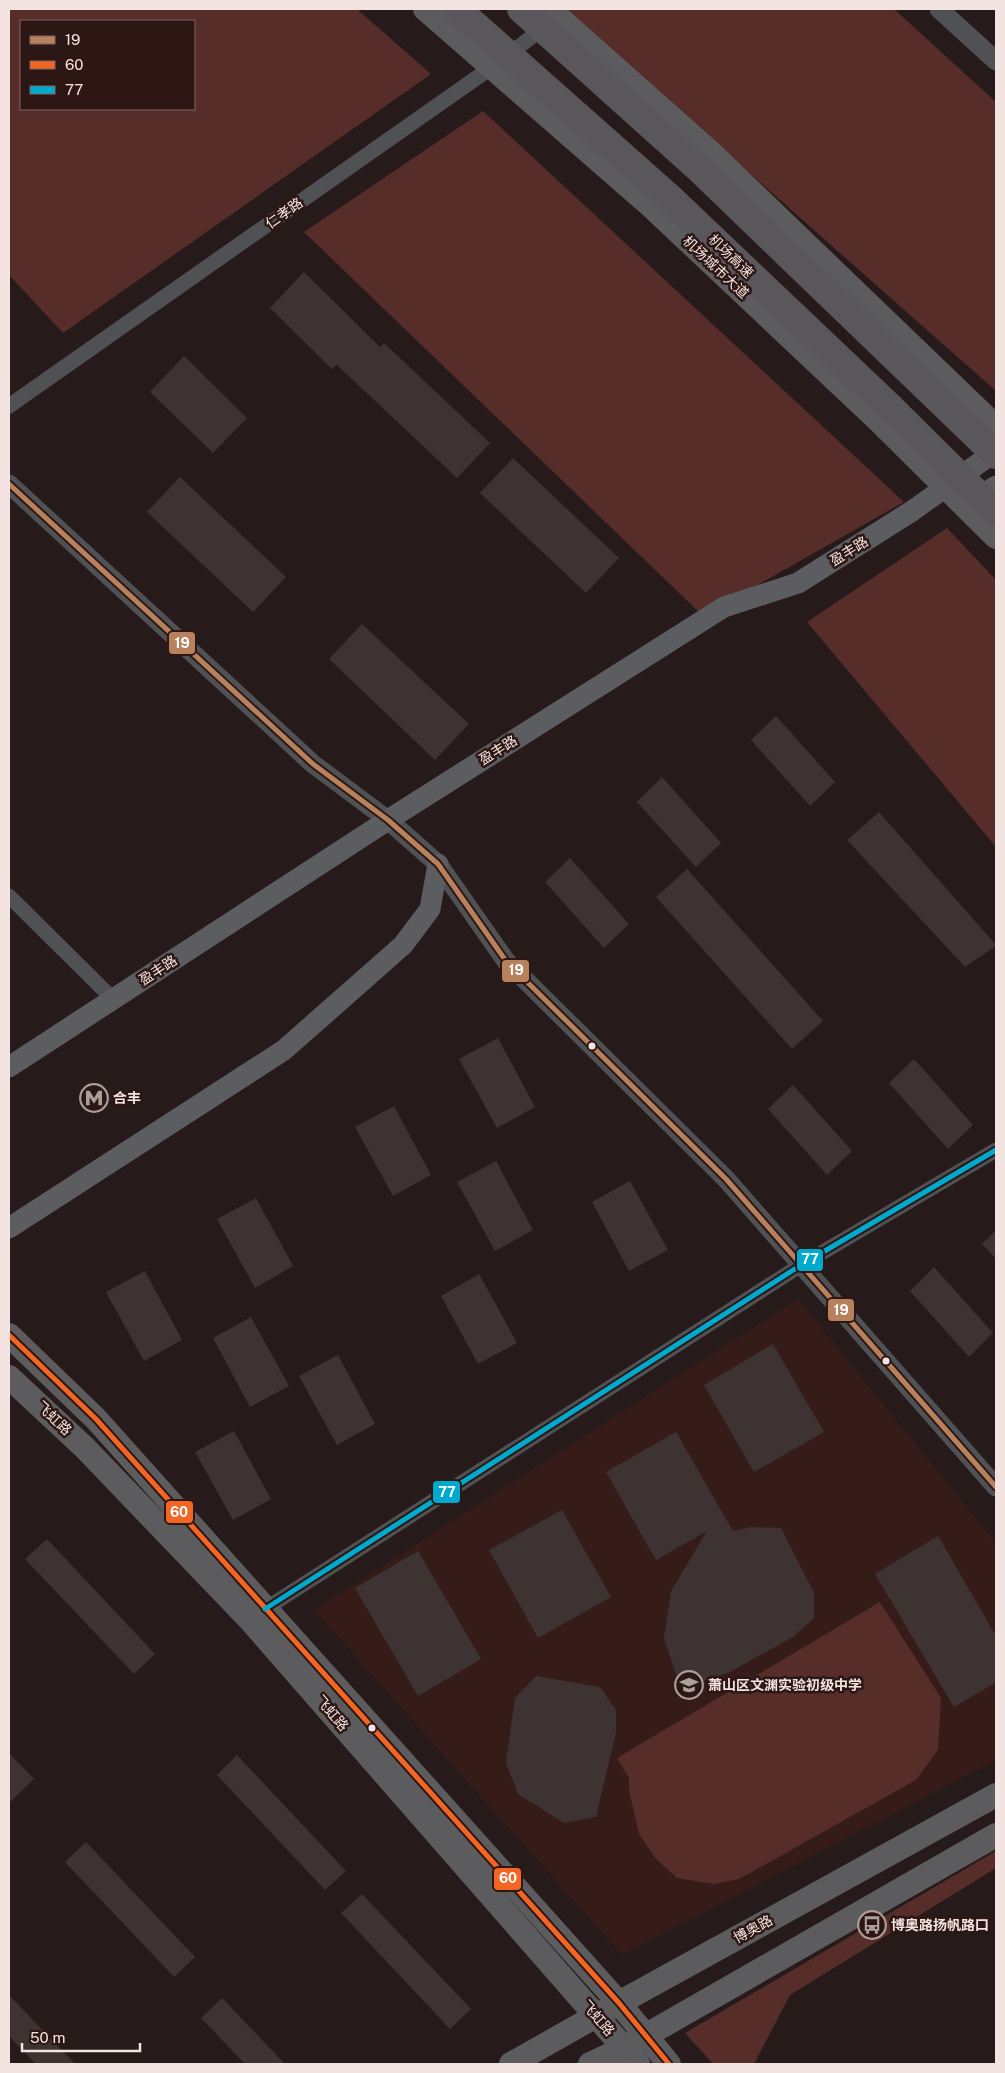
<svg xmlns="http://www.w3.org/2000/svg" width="1005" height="2073" font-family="'Public Sans','Noto Sans SC',sans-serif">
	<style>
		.built { fill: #361c18 }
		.green { fill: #562d28; fill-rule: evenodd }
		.building { fill: #3d3332 }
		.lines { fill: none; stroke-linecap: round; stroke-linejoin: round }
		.minor { stroke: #505154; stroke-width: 15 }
		.tertiary { stroke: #505154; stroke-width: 19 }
		.secondary { stroke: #5c5d61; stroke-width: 21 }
		.primary { stroke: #5c5c5e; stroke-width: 24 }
		.motorway-bridge { stroke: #59575b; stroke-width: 28 }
		.bus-1-casing { stroke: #2c1714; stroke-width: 9 }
		.bus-2-casing { stroke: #2c1714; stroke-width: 9 }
		.bus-3-casing { stroke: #2c1714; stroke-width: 9 }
		.bus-1 { stroke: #b6815c; stroke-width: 5 }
		.bus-2 { stroke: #f26522; stroke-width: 5 }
		.bus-3 { stroke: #00a9ce; stroke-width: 5 }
		.bus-dot { fill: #f4e4e1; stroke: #2c1714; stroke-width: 2 }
		.labels { text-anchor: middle; stroke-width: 5; stroke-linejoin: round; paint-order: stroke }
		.street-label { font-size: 14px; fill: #f4e4e1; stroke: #2c1714 }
		.poi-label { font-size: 14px; font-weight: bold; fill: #f4e4e1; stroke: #2c1714; text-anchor: start }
		.line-badge { stroke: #2c1714; stroke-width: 2 }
		.badge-label { font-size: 14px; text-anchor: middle; font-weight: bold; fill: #fff }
	</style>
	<rect width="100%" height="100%" fill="#261b1a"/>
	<path class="built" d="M798 1299 996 1543V1760L622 1955 314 1610Z"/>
	<g class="green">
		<path d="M9 9H357L431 74 63 333 9 275ZM21 21H194V109H21Z"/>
		<path d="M564 9H894L996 102V391Z"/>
		<path d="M483 111 904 502 703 616 304 232Z"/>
		<path d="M947 528 996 580V847L807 622Z"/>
		<path d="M880 1602 941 1698 938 1750 916 1780 739 1879 714 1884 677 1878 656 1859 639 1834 629 1790V1778L617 1758Z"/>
		<path d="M996 1851V1868L790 1995 754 2064H713L685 2033Z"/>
	</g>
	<g class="building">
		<path d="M304 272 380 347 384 343 490 443 457 478 337 365 332 369 270 308Z"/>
		<path d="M184 356 247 418 213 453 150 392Z"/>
		<path d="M513 458 619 558 586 593 480 493Z"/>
		<path d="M180 477 286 577 253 612 147 512Z"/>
		<path d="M362 624 469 724 435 760 329 659Z"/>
		<path d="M776 716 835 782 810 806 751 740Z"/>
		<path d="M662 777 721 843 696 867 637 802Z"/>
		<path d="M879 812 996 945V946L965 967 847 840Z"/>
		<path d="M570 858 629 924 604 948 545 882Z"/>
		<path d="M687 869 823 1021 792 1049 656 897Z"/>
		<path d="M498 1038 535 1107 497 1128 459 1059Z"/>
		<path d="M914 1059 973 1125 948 1149 889 1083Z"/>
		<path d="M793 1085 852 1151 827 1175 768 1109Z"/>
		<path d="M394 1106 431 1175 393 1196 355 1127Z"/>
		<path d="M496 1161 533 1230 495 1251 457 1182Z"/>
		<path d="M630 1181 668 1250 629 1271 592 1202Z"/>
		<path d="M256 1198 293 1266 255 1288 217 1219Z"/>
		<path d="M996 1230V1259L982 1244Z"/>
		<path d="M934 1267 993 1333 969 1357 910 1291Z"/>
		<path d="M145 1271 182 1340 144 1361 106 1292Z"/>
		<path d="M479 1274 517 1343 478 1364 441 1296Z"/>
		<path d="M251 1317 289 1386 250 1407 213 1338Z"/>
		<path d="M773 1344 824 1432 754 1472 704 1385Z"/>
		<path d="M338 1355 375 1424 337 1445 299 1376Z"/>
		<path d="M234 1431 271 1499 233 1520 195 1452Z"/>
		<path d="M676 1432 733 1531 751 1527 781 1528 814 1593V1618L793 1637 730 1672 703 1681 677 1677 664 1638 671 1591 707 1531 656 1560 606 1472Z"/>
		<path d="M562 1510 611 1597 538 1638 489 1550Z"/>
		<path d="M938 1536 996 1636V1682L954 1707 875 1574Z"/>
		<path d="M47 1539 155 1654 134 1674 25 1559Z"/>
		<path d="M418 1551 481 1659 418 1696 355 1588Z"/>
		<path d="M536 1676 600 1687 616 1710V1733L596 1817 564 1823 518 1794 506 1763 515 1698Z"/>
		<path d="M9 1753 34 1779 9 1803Z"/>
		<path d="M237 1755 346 1871 325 1890 217 1775Z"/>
		<path d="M86 1842 195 1957 174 1977 65 1862Z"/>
		<path d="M362 1894 471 2009 450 2029 341 1913Z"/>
		<path d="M9 1995 75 2064H36L9 2036Z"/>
		<path d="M222 1998 285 2064H245L201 2018Z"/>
	</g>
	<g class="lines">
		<g class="minor">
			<path d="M9 406 492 67 546 26"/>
			<path d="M9 896 113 999"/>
			<path d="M265 1609 801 1265 996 1150"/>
		</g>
		<g class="tertiary">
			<path d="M939 9 996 61"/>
			<path d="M9 484 313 764 388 820 438 864 506 961 726 1179 996 1487"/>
		</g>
		<g class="secondary">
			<path d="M968 505 996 486"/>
			<path d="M9 1067 388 820 724 607 798 583 912 511 996 451"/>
			<path d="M9 1228 284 1050 403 945 430 909 438 864"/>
		</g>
		<g class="primary">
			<path d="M425 9 652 207 878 420 996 537"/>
			<path d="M549 9 710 152 996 427"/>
			<path d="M9 1335 96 1419 619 2003 669 2064"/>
			<path d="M9 1377 85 1448 251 1621 638 2064"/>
			<path d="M511 2064 619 2003 996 1795"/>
			<path d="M590 2064 624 2048 996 1835"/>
		</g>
		<g class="motorway-bridge">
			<path d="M457 9 669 197 889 406 996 512"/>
			<path d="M521 9 697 167 996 455"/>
		</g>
		<defs>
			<path id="bus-1" d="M9 484 313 764 388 820 438 864 506 961 726 1179 996 1487"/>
			<path id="bus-2" d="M9 1335 96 1419 619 2003 669 2064"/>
			<path id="bus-3" d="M265 1609 801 1265 996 1150"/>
		</defs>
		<use href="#bus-1" class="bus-1-casing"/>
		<use href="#bus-2" class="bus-2-casing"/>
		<use href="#bus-3" class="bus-3-casing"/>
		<use href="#bus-1" class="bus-1"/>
		<use href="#bus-2" class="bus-2"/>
		<use href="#bus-3" class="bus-3"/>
	</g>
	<defs>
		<symbol id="metro-ring" viewBox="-11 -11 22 22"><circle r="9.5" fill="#2c1714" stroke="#ac9e9b" stroke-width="1.5"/><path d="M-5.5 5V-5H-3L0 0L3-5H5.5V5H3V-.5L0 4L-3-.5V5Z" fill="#ac9e9b"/></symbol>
		<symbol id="school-ring" viewBox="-11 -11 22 22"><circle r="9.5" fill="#2c1714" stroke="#ac9e9b" stroke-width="1.5"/><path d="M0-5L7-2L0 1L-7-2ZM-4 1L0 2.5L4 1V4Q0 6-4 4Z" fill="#ac9e9b"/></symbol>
		<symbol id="bus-ring" viewBox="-11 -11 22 22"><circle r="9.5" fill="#2c1714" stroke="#ac9e9b" stroke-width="1.5"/><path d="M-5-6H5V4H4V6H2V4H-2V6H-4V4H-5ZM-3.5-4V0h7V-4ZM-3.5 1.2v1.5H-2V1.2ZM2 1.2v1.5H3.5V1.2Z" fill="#ac9e9b"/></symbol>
	</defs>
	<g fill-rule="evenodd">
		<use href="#metro-ring" x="78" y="1082" width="32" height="32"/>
		<use href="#school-ring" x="673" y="1669" width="32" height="32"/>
		<use href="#bus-ring" x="856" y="1909" width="32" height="32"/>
	</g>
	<g class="bus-dot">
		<circle cx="592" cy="1046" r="4.5"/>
		<circle cx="886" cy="1361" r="4.5"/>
		<circle cx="372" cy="1728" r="4.5"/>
	</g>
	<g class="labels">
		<g class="street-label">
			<text transform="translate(284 213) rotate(-35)" y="5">仁孝路</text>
			<text transform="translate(731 256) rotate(44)" y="5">机场高速</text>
			<text transform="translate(716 267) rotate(43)" y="5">机场城市大道</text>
			<text transform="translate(849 551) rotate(-32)" y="5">盈丰路</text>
			<text transform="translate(498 750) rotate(-32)" y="5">盈丰路</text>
			<text transform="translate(158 970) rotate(-33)" y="5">盈丰路</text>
			<text transform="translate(54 1418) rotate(43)" y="5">飞虹路</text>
			<text transform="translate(332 1713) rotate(49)" y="5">飞虹路</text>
			<text transform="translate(753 1929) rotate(-29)" y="5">博奥路</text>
			<text transform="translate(598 2018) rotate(49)" y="5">飞虹路</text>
		</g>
		<g class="poi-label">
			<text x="113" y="1103">合丰</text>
			<text x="708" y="1690">萧山区文渊实验初级中学</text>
			<text x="891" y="1930">博奥路扬帆路口</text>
		</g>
	</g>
	<g class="line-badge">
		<rect x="168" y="631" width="28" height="24" rx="5" fill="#b6815c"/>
		<rect x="501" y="959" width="29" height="24" rx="5" fill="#b6815c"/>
		<rect x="796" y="1248" width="28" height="24" rx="5" fill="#00a9ce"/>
		<rect x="827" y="1298" width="28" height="24" rx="5" fill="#b6815c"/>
		<rect x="432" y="1480" width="29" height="24" rx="5" fill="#00a9ce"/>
		<rect x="165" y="1500" width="29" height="24" rx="5" fill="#f26522"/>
		<rect x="493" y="1867" width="29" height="24" rx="5" fill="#f26522"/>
	</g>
	<g class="badge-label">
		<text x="182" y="648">19</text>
		<text x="516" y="975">19</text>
		<text x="810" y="1264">77</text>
		<text x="841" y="1315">19</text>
		<text x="447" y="1497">77</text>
		<text x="179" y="1517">60</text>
		<text x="508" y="1883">60</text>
	</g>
	<rect width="1005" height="2073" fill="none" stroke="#f4e4e1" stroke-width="20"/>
	<rect x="20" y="20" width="175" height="90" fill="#2c1714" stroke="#7c6966"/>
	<rect x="30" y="36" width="25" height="8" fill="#b6815c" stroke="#7c6966"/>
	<text x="65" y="45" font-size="15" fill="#f4e4e1">19</text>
	<rect x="30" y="61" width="25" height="8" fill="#f26522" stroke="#7c6966"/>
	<text x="65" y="70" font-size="15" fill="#f4e4e1">60</text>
	<rect x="30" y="86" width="25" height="8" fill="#00a9ce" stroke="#7c6966"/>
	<text x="65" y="95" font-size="15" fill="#f4e4e1">77</text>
	<path d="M22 2043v8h118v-8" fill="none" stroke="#f4e4e1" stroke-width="2.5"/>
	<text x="30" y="2043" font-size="15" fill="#f4e4e1" stroke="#2c1714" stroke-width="4" paint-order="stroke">50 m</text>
</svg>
